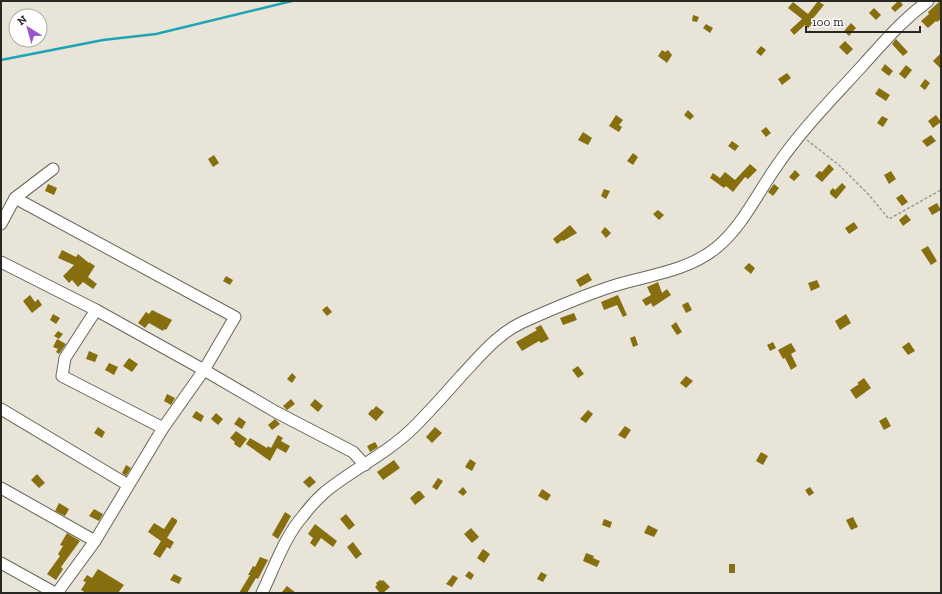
<svg xmlns="http://www.w3.org/2000/svg" width="942" height="594" font-family="'Zilla Slab',serif">
	<style>
		.lines { fill: none; stroke-linecap: round; stroke-linejoin: round }
		.stream { stroke: #1fa4b5; stroke-width: 2.5 }
		.building { fill: #876f10 }
		.minor-casing { stroke: #69655a; stroke-width: 13 }
		.path { stroke: #9d9b91; stroke-width: 1.5; stroke-dasharray: 3 2; stroke-linecap: butt }
		.minor { stroke: #fff; stroke-width: 11 }
	</style>
	<rect width="100%" height="100%" fill="#e8e4d8"/>
	<g class="lines">
		<path class="stream" d="M1 60 103 40 156 34 292 1"/>
	</g>
	<g class="building">
		<path d="M818 1 824 5 811 21 813 23 808 28 805 25 794 35 790 30 802 19 788 8 793 2 808 14Z"/>
		<path d="M898 1H900L903 5 895 12 891 8Z"/>
		<path d="M940 1 941 19 937 22 936 21 928 28 921 21 929 14 928 12Z"/>
		<path d="M874 8 881 15 876 20 869 13Z"/>
		<path d="M693 15 699 17 697 22 692 21Z"/>
		<path d="M851 23 856 28 849 36 844 31Z"/>
		<path d="M706 24 713 28 710 33 703 28Z"/>
		<path d="M896 39 908 52 903 56 892 44Z"/>
		<path d="M845 41 853 49 847 55 839 47Z"/>
		<path d="M761 46 766 50 761 56 756 52Z"/>
		<path d="M662 50 665 52 668 50 672 55 667 63 658 56Z"/>
		<path d="M941 53V69L933 61Z"/>
		<path d="M885 64 893 71 889 76 881 70Z"/>
		<path d="M906 65 912 70 905 79 899 74Z"/>
		<path d="M787 73 791 78 782 85 778 79Z"/>
		<path d="M925 79 930 83 925 90 920 86Z"/>
		<path d="M879 88 890 95 886 101 875 94Z"/>
		<path d="M688 110 694 116 690 120 684 115Z"/>
		<path d="M616 115 623 120 619 125 622 127 619 132 609 126Z"/>
		<path d="M936 115 941 122 933 128 928 121Z"/>
		<path d="M882 116 888 119 883 127 877 123Z"/>
		<path d="M766 127 771 133 766 137 761 131Z"/>
		<path d="M583 132 592 138 588 145 578 140Z"/>
		<path d="M931 135 936 141 927 147 922 141Z"/>
		<path d="M732 141 739 146 735 151 728 146Z"/>
		<path d="M633 153 638 157 633 165 627 161Z"/>
		<path d="M214 155 219 163 213 167 208 159Z"/>
		<path d="M750 164 757 170 748 179 745 177 733 192 726 186 724 188 710 178 713 173 720 178 725 172 735 180Z"/>
		<path d="M829 164 834 169 822 182 815 176 819 171 822 172Z"/>
		<path d="M795 170 800 175 794 181 789 177Z"/>
		<path d="M891 171 896 179 889 184 884 175Z"/>
		<path d="M842 183 846 187 836 199 830 194V191L833 188 835 190Z"/>
		<path d="M48 184 57 188 54 195 45 191Z"/>
		<path d="M774 184 779 188 773 196 768 192Z"/>
		<path d="M604 189 610 191 606 199 601 196Z"/>
		<path d="M902 194 908 202 902 206 896 198Z"/>
		<path d="M937 203 941 210 932 215 928 208Z"/>
		<path d="M658 210 664 215 659 220 653 214Z"/>
		<path d="M906 214 911 220 903 226 899 220Z"/>
		<path d="M854 222 858 228 849 234 845 228Z"/>
		<path d="M570 225 577 233 563 241 562 240 557 244 553 239Z"/>
		<path d="M605 227 611 233 606 238 601 232Z"/>
		<path d="M928 246 937 261 931 265 921 250Z"/>
		<path d="M62 250 76 257 78 254 89 263V262L95 266 88 277 97 284 93 289 83 282 78 287 72 280 69 283 63 276 74 265 58 258Z"/>
		<path d="M749 263 755 268 751 274 744 268Z"/>
		<path d="M588 273 592 280 580 287 576 280Z"/>
		<path d="M226 276 233 280 230 285 223 281Z"/>
		<path d="M817 280 820 287 811 291 808 283Z"/>
		<path d="M658 282 662 293 667 289 671 295 653 307 651 303 646 306 642 300 651 295 647 287Z"/>
		<path d="M30 295 35 302 38 299 42 305 32 313 23 301Z"/>
		<path d="M618 295 627 315 623 317 617 305 604 310 601 302Z"/>
		<path d="M688 302 692 310 686 313 682 305Z"/>
		<path d="M327 306 332 312 327 316 322 310Z"/>
		<path d="M152 310 172 320 166 330 164 329 163 331 149 323 145 328 138 323 146 312 149 314Z"/>
		<path d="M574 313 577 320 563 325 560 318Z"/>
		<path d="M53 314 60 318 56 324 50 320Z"/>
		<path d="M846 314 851 323 840 330 835 321Z"/>
		<path d="M676 322 682 332 677 335 671 326Z"/>
		<path d="M541 325 549 339 541 343 539 341 522 351 516 342 537 330 535 328Z"/>
		<path d="M58 331 63 334 59 339 54 336Z"/>
		<path d="M635 336 638 345 633 347 630 338Z"/>
		<path d="M57 339 66 344 59 354 56 352 58 349 53 347Z"/>
		<path d="M773 342 776 348 770 351 767 345Z"/>
		<path d="M909 342 915 351 908 355 902 347Z"/>
		<path d="M791 343 796 351 791 354 797 366 791 370 785 358 783 359 778 350Z"/>
		<path d="M89 351 98 355 95 362 86 359Z"/>
		<path d="M129 358 138 364 132 372 123 366Z"/>
		<path d="M109 363 118 367 114 375 105 370Z"/>
		<path d="M578 366 584 374 578 378 572 370Z"/>
		<path d="M292 373 296 377 292 383 287 379Z"/>
		<path d="M686 376 693 381 686 388 680 383Z"/>
		<path d="M864 378 871 388 856 399 850 390 859 384 857 383Z"/>
		<path d="M167 394 175 398 171 405 164 401Z"/>
		<path d="M291 399 295 404 287 410 283 406Z"/>
		<path d="M315 399 323 406 318 412 310 405Z"/>
		<path d="M376 406 384 412 376 421 368 414 372 409 373 410Z"/>
		<path d="M588 410 593 414 586 423 580 419Z"/>
		<path d="M196 411 204 416 201 422 192 417Z"/>
		<path d="M216 413 223 419 218 425 211 419Z"/>
		<path d="M239 417 246 422 242 429 234 424Z"/>
		<path d="M886 417 891 426 884 430 879 421Z"/>
		<path d="M275 419 280 424 272 430 268 425Z"/>
		<path d="M625 426 631 430 625 439 618 435Z"/>
		<path d="M98 427 105 432 102 438 94 433Z"/>
		<path d="M435 427 442 433 432 443 426 437Z"/>
		<path d="M236 431 247 439 240 448 234 444 235 442 230 438Z"/>
		<path d="M278 435 283 438 281 441 290 446 286 453 277 448 270 461 246 444 250 438 267 448 268 446 271 448Z"/>
		<path d="M375 442 378 447 370 452 367 446Z"/>
		<path d="M761 452 768 456 763 465 756 461Z"/>
		<path d="M470 459 476 463 472 471 465 467Z"/>
		<path d="M394 460 400 468 383 480 377 472Z"/>
		<path d="M126 465 131 468 126 476 122 473Z"/>
		<path d="M37 474 45 483 39 488 31 480Z"/>
		<path d="M310 476 316 482 309 488 303 482Z"/>
		<path d="M438 478 443 481 437 490 432 487Z"/>
		<path d="M463 487 467 492 463 496 458 492Z"/>
		<path d="M810 487 814 493 809 496 805 490Z"/>
		<path d="M542 489 551 495 547 501 538 496Z"/>
		<path d="M418 491H420L425 497 415 505 410 498Z"/>
		<path d="M59 503 69 509 65 516 55 511Z"/>
		<path d="M94 509 103 514 99 521 89 516Z"/>
		<path d="M285 512 291 516 278 539 272 535Z"/>
		<path d="M346 514 355 525 349 530 340 519Z"/>
		<path d="M172 517 177 520V522L167 538 174 542 170 549 167 547 160 558 153 554 161 541 148 532 154 523 164 529Z"/>
		<path d="M853 517 858 527 851 530 846 520Z"/>
		<path d="M604 519 612 522 610 528 602 525Z"/>
		<path d="M315 524 337 541 333 547 321 538 315 547 310 543 313 538 308 534Z"/>
		<path d="M648 525 658 530 654 537 644 533Z"/>
		<path d="M471 528 479 537 472 543 464 534Z"/>
		<path d="M67 533 80 541 61 567 63 569 56 580 47 574 60 556 58 554 63 546 60 545Z"/>
		<path d="M353 542 362 554 356 559 347 547Z"/>
		<path d="M483 549 490 554 484 563 477 558Z"/>
		<path d="M586 553 594 556 593 558 600 561 597 567 583 561Z"/>
		<path d="M260 557 268 560 258 579 256 578 247 593H239L250 575H248L253 566 255 567Z"/>
		<rect x="729" y="564" width="6" height="9"/>
		<path d="M98 569 124 585 118 593H86L81 590 86 582 83 581 87 575 92 578Z"/>
		<path d="M469 571 474 575 471 580 465 576Z"/>
		<path d="M541 572 547 575 543 582 537 579Z"/>
		<path d="M174 574 182 578 179 584 170 580Z"/>
		<path d="M453 575 458 578 452 587 446 584Z"/>
		<path d="M380 580 382 581 383 580 390 587 383 593H380L375 587 377 585 376 583Z"/>
		<path d="M287 586 296 593H281Z"/>
	</g>
	<g class="lines">
		<defs>
			<g id="minor">
				<path d="M15 198 235 317 204 370 163 428 95 541 57 593"/>
				<path d="M1 224 15 198 53 169"/>
				<path d="M1 262 96 310 204 370 276 412 353 452 365 465"/>
				<path d="M96 310 65 358 62 376 163 428"/>
				<path d="M1 409 128 485"/>
				<path d="M1 488 95 541"/>
				<path d="M1 563 55 593"/>
				<path d="M262 593C274 568 285 536 303 516 309 508 317 499 325 492 353 469 388 453 414 427 430 411 446 393 461 376 480 356 497 334 523 322 552 309 582 296 613 286 648 275 686 272 716 248 742 227 757 194 776 167 801 130 833 98 863 65 885 41 901 21 928 1"/>
			</g>
		</defs>
		<use href="#minor" class="minor-casing"/>
		<path class="path" d="M807 140 840 166 869 195 889 219 941 190"/>
		<use href="#minor" class="minor"/>
	</g>
	<rect width="942" height="594" fill="none" stroke="#282722" stroke-width="4"/>
	<g transform="translate(28 28) rotate(323)"><circle r="19" fill="#ffffff" stroke="#a9a9a7"/>
	<path d="M0-3L7 15L0 10L-7 15Z" fill="#9956cb"/>
	<text y="-6" font-size="11" font-weight="bold" text-anchor="middle" fill="#282722">N</text>
	</g>
	<path d="M806 26v6h114v-6" fill="none" stroke="#282722" stroke-width="2"/>
	<text x="812" y="26" font-size="12" fill="#282722" stroke="#ffffff" stroke-width="3" paint-order="stroke">100 m</text>
</svg>
